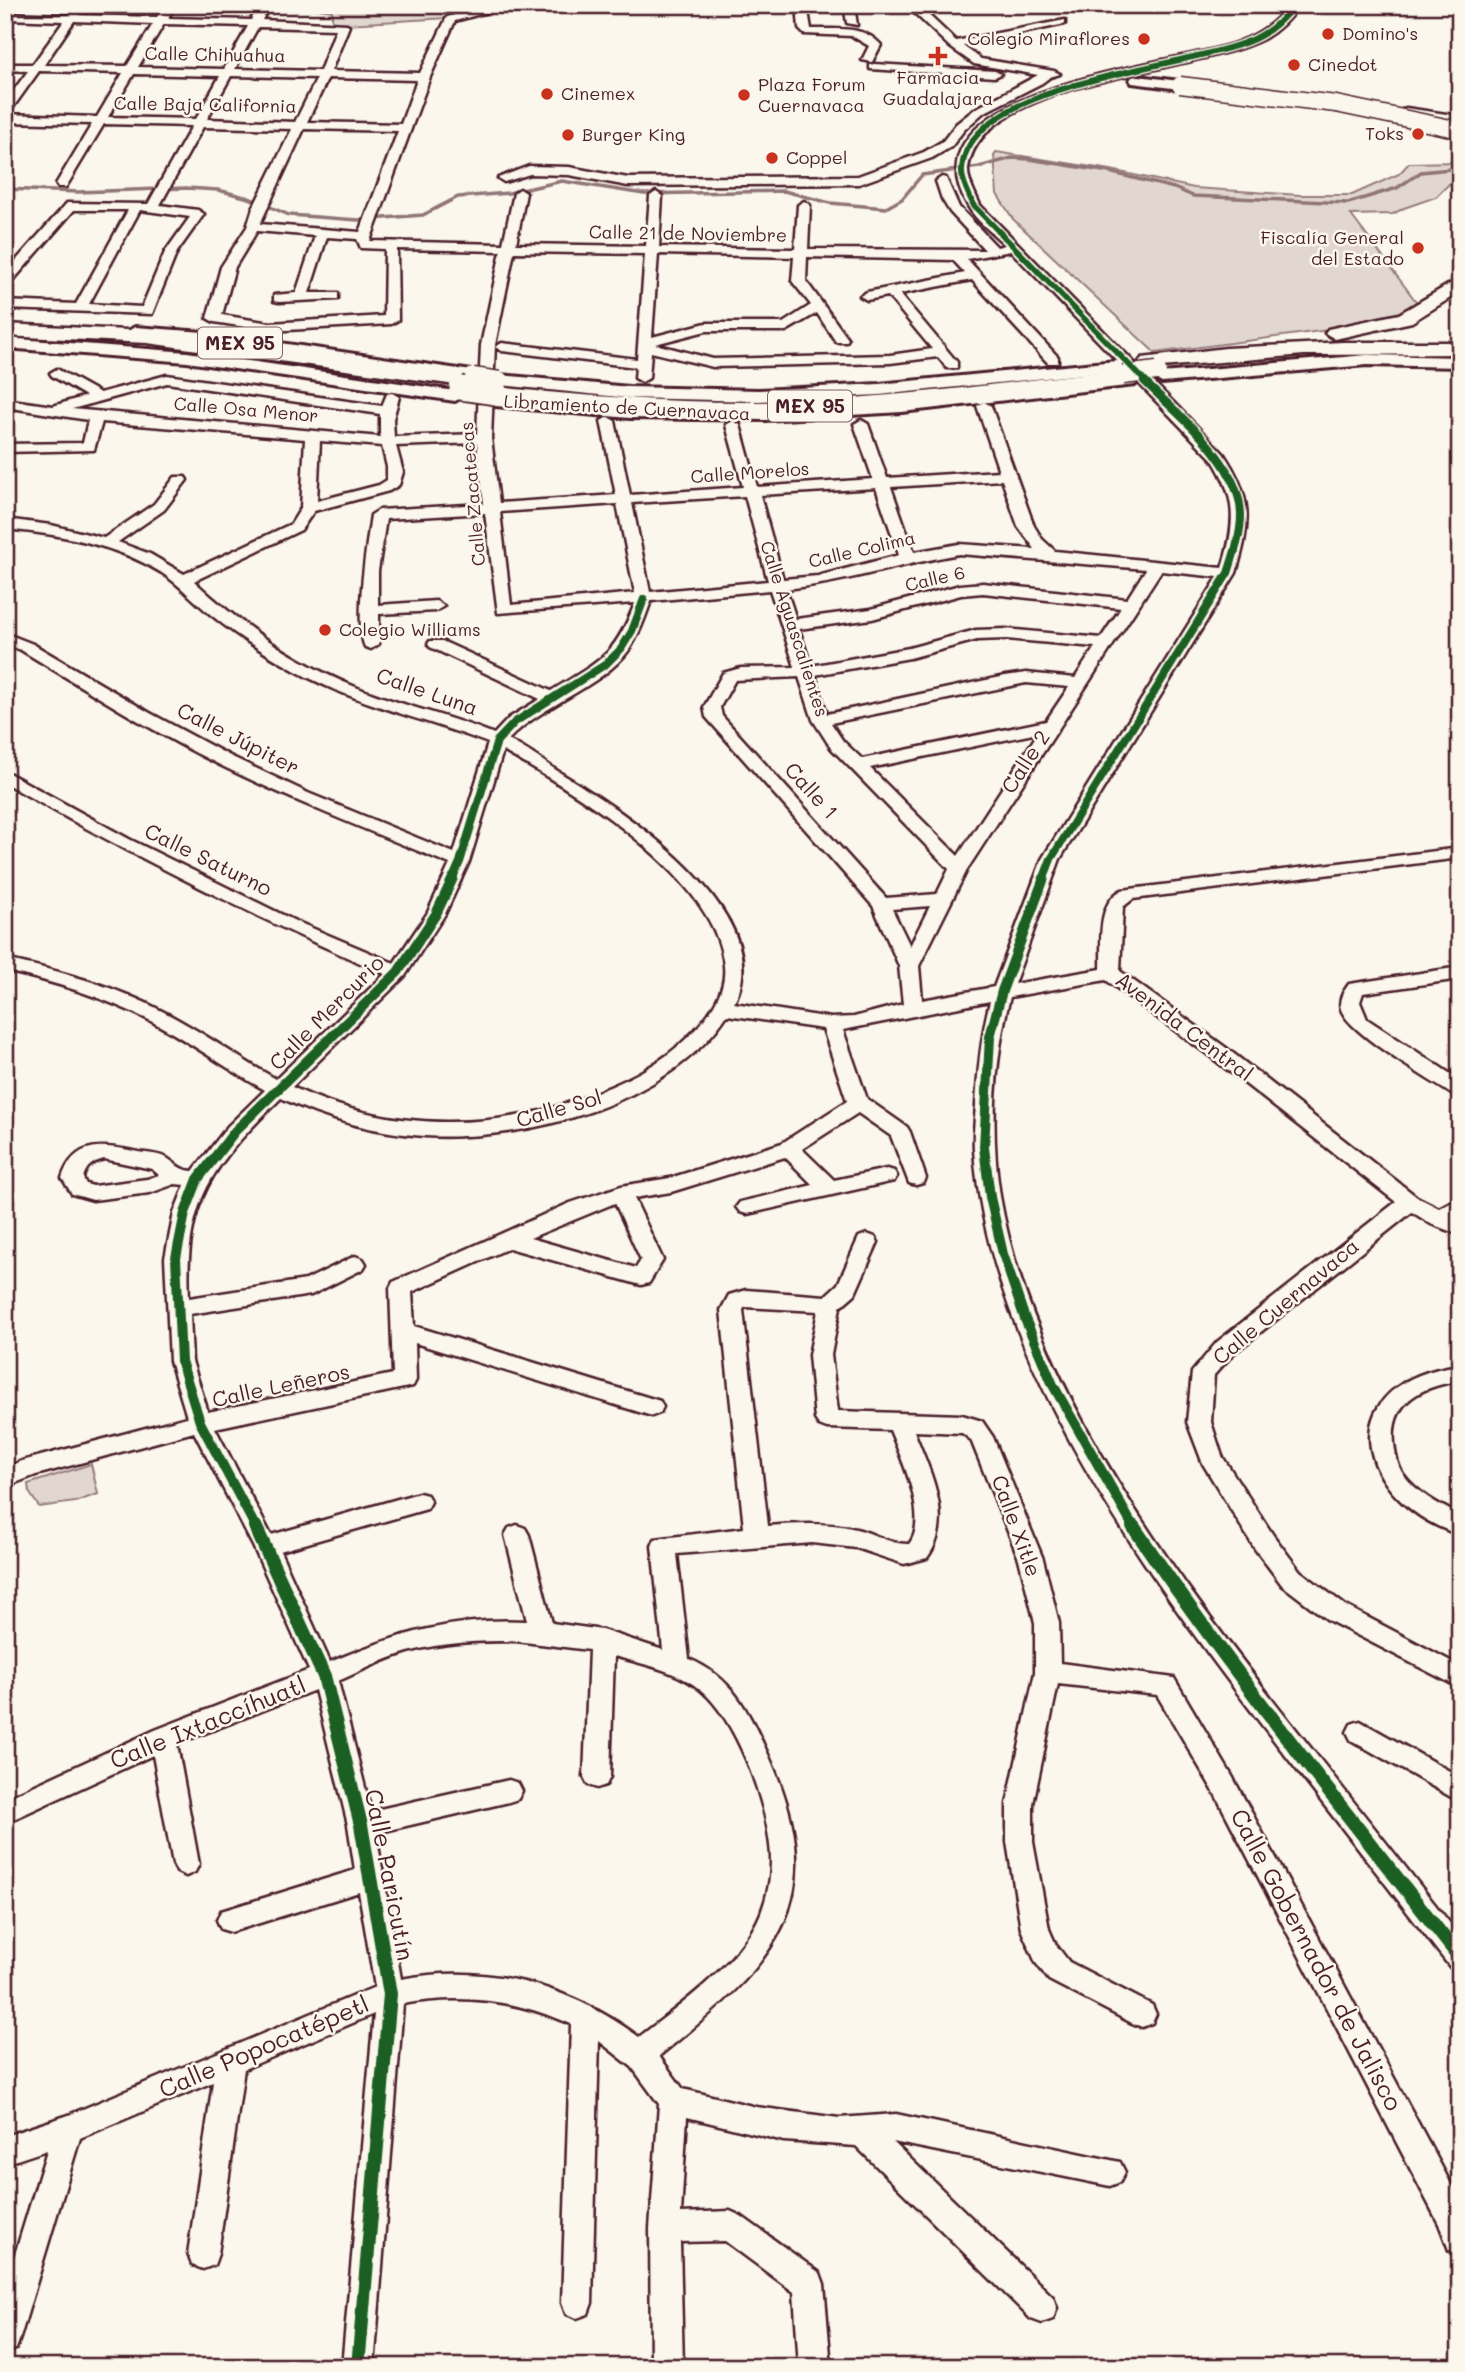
<svg xmlns="http://www.w3.org/2000/svg" width="1465" height="2372" font-family="Mali,sans-serif">
	<style>
		.green { fill: #e2d7d0; stroke: #967b7e; stroke-width: 2 }
		.lines { fill: none; stroke-linecap: round; stroke-linejoin: round }
		.stream { stroke: #907477; stroke-width: 3.5 }
		.minor-casing { stroke: #4a1f2b; stroke-width: 5 }
		.major-casing { stroke: #4a1f2b; stroke-width: 6 }
		.highway-casing { stroke: #4a1f2b; stroke-width: 5 }
		.minor { fill: #fbf7ec; fill-rule: evenodd }
		.major { fill: #fbf7ec; fill-rule: evenodd }
		.highway { fill: #fbf7ec; fill-rule: evenodd }
		.major-bridge-casing { stroke: #4a1f2b; stroke-width: 19; stroke-linecap: butt }
		.highway-bridge-far1-casing { stroke: #4a1f2b; stroke-width: 21; stroke-linecap: butt }
		.highway-bridge-casing { stroke: #4a1f2b; stroke-width: 27; stroke-linecap: butt }
		.major-bridge { stroke: #fbf7ec; stroke-width: 16 }
		.highway-bridge-far1 { stroke: #fbf7ec; stroke-width: 18 }
		.highway-bridge { stroke: #fbf7ec; stroke-width: 23 }
		.cycleway-far3-casing { stroke: #fbf7ec; stroke-width: 9 }
		.cycleway-far2-casing { stroke: #fbf7ec; stroke-width: 11 }
		.cycleway-far1-casing { stroke: #fbf7ec; stroke-width: 15 }
		.cycleway-casing { stroke: #fbf7ec; stroke-width: 18 }
		.cycleway-far3 { stroke: #1b5e20; stroke-width: 6 }
		.cycleway-far2 { stroke: #1b5e20; stroke-width: 8 }
		.cycleway-far1 { stroke: #1b5e20; stroke-width: 10 }
		.cycleway { stroke: #1b5e20; stroke-width: 14 }
		.poi-dot { fill: #c8321e; stroke: #fbf7ec; stroke-width: 2.5 }
		.labels { text-anchor: middle; stroke-width: 5; stroke-linejoin: round; paint-order: stroke }
		.far-poi-label { font-size: 18px; fill: #4a1f2b; stroke: #fbf7ec; text-anchor: start }
		.far-street-label { font-size: 18px; fill: #4a1f2b; stroke: #fbf7ec }
		.shield { fill: #fbf7ec; stroke: #7f6065; stroke-width: 2 }
		.shield-label { font-size: 19px; font-weight: bold; fill: #4a1f2b }
		.street-label { font-size: 21px; fill: #4a1f2b; stroke: #fbf7ec }
		.near-street-label { font-size: 24px; fill: #4a1f2b; stroke: #fbf7ec }
	</style>
	<rect width="100%" height="100%" fill="#fbf7ec"/>
	<filter id="ink" filterUnits="userSpaceOnUse"><feTurbulence type="fractalNoise" baseFrequency=".0143" numOctaves="2"/><feDisplacementMap in="SourceGraphic" scale="14" xChannelSelector="R" yChannelSelector="G"/><feConvolveMatrix kernelMatrix="1 2 1 2 8 2 1 2 1" color-interpolation-filters="sRGB"/></filter>
	<g filter="url(#ink)">
		<g class="green">
			<path d="M312 5H503L448 18 347 24 332 23V11L312 8Z"/>
			<path d="M996 152 1111 170 1194 188 1300 195H1352L1399 174 1409 163 1460 162V185L1449 184 1436 197 1404 208 1393 214 1351 215 1418 304 1397 314 1351 327 1155 353 1013 219 997 194 994 155Z"/>
			<path d="M91 1464 98 1494 75 1502 39 1507 29 1492 28 1484Z"/>
		</g>
		<g class="lines">
			<path class="stream" d="M5 189 78 192 186 188 218 190 249 198 289 215 358 220 423 215 458 197 509 193 562 181 644 194 784 191 830 203 886 208 902 199 922 175 979 167 1012 158 1029 159 1109 172 1174 188 1193 196 1348 203 1397 188 1421 172 1460 168"/>
			<defs>
				<g id="minor">
					<path d="M164 5H175L168 18 251 20 259 5H270L262 20 347 24 349 26 331 71 420 73 447 17 494 5H513L455 21 430 77 370 241 503 244 514 193 520 189 526 193 516 244 646 246 650 196 656 192 662 196 659 247 795 249 798 205 804 201 810 205 808 249 985 250 950 212 942 199 936 181 942 177 946 178 959 207 997 247 1005 245C993 233 976 221 968 206 898 89 1169 65 1232 44 1254 37 1275 25 1288 5H1299C1290 19 1279 30 1265 38 1197 75 979 77 968 169 967 180 976 195 980 205L1223 453C1253 497 1251 523 1236 573L1060 859 1014 984 1101 969C1102 942 1096 903 1122 890L1460 848V858L1133 899 1123 907 1120 971 1225 1047 1417 1197 1439 1208 1460 1197V1215L1457 1217 1460 1219V1235L1431 1224 1412 1212 1233 1354 1214 1375 1211 1422 1222 1456 1273 1535 1300 1571 1346 1606 1460 1666V1688L1328 1620 1282 1585 1255 1549 1203 1464 1187 1422 1192 1372 1217 1342 1396 1202 1211 1057 1106 980 1010 997C994 1060 990 1131 1000 1196 1033 1389 1176 1577 1295 1728 1350 1797 1405 1867 1460 1936V1971L1450 1967C1393 1894 1336 1820 1279 1747 1152 1583 989 1363 974 1150 973 1135 975 1120 976 1105 978 1069 981 1036 990 1001L843 1030 867 1099 907 1127 910 1132 926 1178 923 1183 916 1185 909 1183 891 1136 858 1113 802 1149 834 1180 887 1169 894 1171 897 1176 894 1181 747 1214 740 1212 736 1207 740 1202 813 1185 785 1157 671 1192 634 1198 663 1260 649 1283 641 1285 509 1248 412 1292 414 1326 660 1401 663 1407 660 1413 652 1416 415 1343 416 1380 413 1386 215 1428 271 1535 419 1493 427 1495 431 1502 427 1509 280 1551 330 1662C397 1634 453 1617 527 1621L505 1535 509 1528 517 1525 525 1528 529 1535 552 1623 602 1630 663 1650 652 1546 655 1539 744 1528 721 1310 729 1295 746 1290 825 1296 838 1284 859 1237 867 1234 875 1237 878 1242 855 1294 840 1307 831 1355 838 1411 962 1415 982 1421 993 1437 1043 1559 1059 1623 1060 1663 1174 1678 1232 1776 1460 2201V2254L1449 2250 1439 2224 1214 1792 1157 1695 1058 1684 1033 1804V1842L1049 1929 1056 1945 1069 1962 1152 2005 1156 2014 1152 2023 1142 2027 1132 2023 1049 1980 1036 1963 1021 1929 1007 1842V1804L1035 1672V1623L1019 1559 971 1440 962 1433 914 1431C929 1470 956 1520 927 1558L904 1564 856 1548 812 1543 677 1554 689 1659C732 1677 747 1709 766 1750 837 1902 775 1963 659 2056L683 2089 756 2107 839 2118 896 2114 1120 2162 1125 2172 1120 2182 1110 2186 893 2142 1053 2297 1057 2308 1053 2319 1042 2323 1031 2319 856 2146 784 2141 687 2117 681 2213 730 2211 741 2216 820 2273 824 2284 831 2367H799L794 2292 725 2241 680 2242 683 2367H651L650 2228 659 2104 632 2067 599 2041 592 2303 588 2314 577 2318 566 2314 562 2303 571 2024C516 2000 462 1993 403 2004L374 2367H342L374 2014 244 2069 218 2254 214 2265 203 2269 192 2265 188 2254 213 2082 80 2138 20 2338 16 2349 5 2353V2287L47 2150 5 2164V2136L66 2116 375 1987 359 1892 231 1932 221 1929 217 1920 221 1911 231 1908 355 1870 348 1825 315 1690 177 1744 199 1864 195 1872 186 1876 177 1872 173 1864 153 1755 5 1823V1799L155 1730 309 1670 253 1546 194 1432 36 1475 5 1487V1468L22 1461 187 1417 170 1361 165 1258 174 1213 185 1185 175 1184 150 1193 93 1200 72 1194 62 1178C75 1139 105 1145 138 1152 146 1153 157 1154 165 1157 176 1163 178 1170 193 1171L228 1126 265 1090C225 1068 189 1041 149 1020 103 997 55 982 5 971V959C60 971 115 986 164 1012 203 1032 238 1058 276 1079L385 974C254 917 129 854 5 783V771L129 839 293 920 394 963 427 914 450 864C373 832 295 802 220 765 151 731 87 690 21 650L5 644V633L33 644 150 713 230 756 308 793 454 853 488 743C423 718 355 704 294 670 265 654 236 635 210 614 194 601 180 585 162 573 115 544 59 534 5 529V519L51 525 104 538 154 504 175 477H185L187 480 164 510 118 542 150 554 184 574 291 524 301 508 305 439 102 422 94 450 5 452V444L83 443 88 420 5 407V399L53 406 86 396 52 376 50 373 57 369 100 393 167 375 382 406 387 394 392 393 399 397 393 419 394 437 477 434 481 345 501 251 397 249 398 320 391 324 270 331 214 322 207 318 221 267 247 227 253 208 292 129 203 127 160 205 198 210 204 214 177 252 152 314 5 309V301L76 304 128 210H74L10 284 5 285V273L67 203 148 204 192 126 104 124 66 187H58L56 184 92 124 5 122V102L28 71 5 70V64H33L64 21 5 19V13L68 15 77 7 82 10 79 15 157 17ZM74 21 153 24 127 66 44 65ZM164 24 248 26 224 69 138 67ZM258 27 336 29 320 71 235 69ZM39 71 123 73 97 117 5 114 9 113ZM134 74 220 76 196 119 108 117ZM231 76 317 78 295 122 207 119ZM328 78 417 80 401 124 307 122ZM304 129 398 131 360 232 260 224ZM140 210 190 217 165 252 142 307 89 304ZM257 231 315 236 296 293 274 295V301L279 302 338 299V293H309L327 237 357 239 361 248 385 249 384 316 270 323 222 315 235 267ZM1011 251 1212 459C1237 498 1236 524 1222 568L1055 551 1042 539 1034 526 991 406 984 402 977 406 999 471 887 478 868 424 861 420 854 424 873 479 757 487 740 425 733 421 726 425 743 487 630 495 615 421 608 417 601 421 616 495 499 503 491 438 495 345 514 252 645 254 637 359 502 343 495 347 502 351 636 367 635 378 642 382 649 378 651 352 713 367 890 363 938 357 947 368H957V362L900 294 972 280 1048 363H1058V357L967 259ZM658 254 794 257 792 281 811 305 783 323H706L652 337ZM807 257 953 260 965 273 867 292 860 296 867 300 888 296 932 349 890 355 713 359 655 344 706 331H786L817 313 836 342H846L848 339 806 281ZM167 383 380 414V437L72 409ZM320 441 382 446 387 467V480L379 485 317 501ZM477 443 484 504 379 510 371 515C367 543 354 624 365 647L371 649 379 644V614L436 611 444 606 436 601 378 605V571L386 519 485 513 498 613 635 603C614 658 599 661 551 691L442 641H430L428 644 430 647 540 699 509 718 494 734C450 716 403 706 358 688 296 663 242 626 194 581L301 530 314 511 389 491 399 485 403 472 396 446ZM1002 480 1018 526 1035 549 959 544 914 552 891 487ZM876 488 899 555 818 576 783 579 760 495ZM745 496 768 581 650 592 632 503ZM617 504 635 593 511 605 500 512ZM959 554 1146 569 1127 599 983 583 960 585 871 609 796 619 786 589C844 583 901 564 959 554ZM1161 571 1218 577 1042 859 994 987 922 1000 919 966 968 868ZM770 590 795 667 741 668 723 673 704 707 706 717 873 906 899 966 903 1004 854 1017 831 1018 734 1003C780 914 625 812 562 774 544 762 527 749 508 740 541 705 602 687 629 650 639 635 645 618 651 601ZM983 593 1121 608 1101 638 1006 629 976 630 909 648 811 666 799 629 872 619 961 595ZM1006 639 1095 647 1075 678 1026 673 1005 676 827 714 815 675 910 658 977 640ZM799 677 813 720 831 748 949 869 937 894 886 898 722 716 720 707 735 680ZM1026 683 1069 687 1046 721 862 759 843 741 831 723ZM1038 733 958 856 870 768ZM503 751C574 791 716 876 724 966 727 994 705 1021 686 1039 662 1062 631 1079 600 1091 502 1133 389 1133 292 1087L405 976 445 914 469 862ZM930 906 910 946 892 909ZM727 1015 823 1029 847 1101 782 1143 670 1178 621 1186 570 1203 393 1282 390 1288 393 1374 208 1412 192 1361 190 1314 311 1295 363 1269 366 1264 363 1259 355 1256 306 1280 189 1298C184 1199 213 1165 281 1098 325 1119 376 1133 425 1136 526 1142 669 1104 727 1015ZM104 1159 152 1169 159 1175 147 1179 93 1186 86 1184 83 1178C86 1166 93 1162 104 1159ZM615 1203 641 1260 636 1268 530 1238ZM745 1307 818 1311 809 1355 815 1419 819 1425 827 1428 890 1430C901 1458 930 1518 909 1544 891 1545 874 1533 856 1529 828 1522 797 1524 768 1526L743 1310ZM516 1641 589 1650 584 1777 588 1785 597 1788 606 1785 610 1777 614 1656C643 1664 679 1671 702 1691 737 1721 765 1800 770 1845 773 1867 769 1892 761 1913 741 1963 680 2005 639 2037 569 1985 488 1963 401 1979L376 1833 509 1802 518 1799 522 1791 518 1783 509 1780 371 1811 338 1681C361 1671 384 1659 408 1652 443 1642 480 1641 516 1641Z"/>
					<path d="M797 5H807L811 29C836 30 863 24 881 45L872 62 862 60 869 46 852 36 804 34 799 29Z"/>
					<path d="M844 5H854L857 25 847 23Z"/>
					<path d="M906 5H918L956 41 1065 20V24L963 46 981 59 1054 71 1060 74 1050 77 1042 83 983 113 964 130 951 147 932 158 859 184 628 186 569 175 530 174 504 182 498 178 529 166 569 167 628 178 858 176 924 152 943 141 956 124 975 109 1038 75 974 64 950 47Z"/>
					<path d="M874 64 995 71 1001 74 995 77 870 69V65Z"/>
					<path d="M1406 108 1460 116V124L1402 114V110Z"/>
					<path d="M1460 967V979L1363 993 1360 1002 1367 1019 1460 1080V1097L1453 1095C1429 1079 1348 1033 1341 1009 1338 999 1344 991 1349 984Z"/>
					<path d="M1460 1365V1381C1423 1386 1390 1400 1394 1443 1395 1453 1397 1465 1403 1474 1417 1493 1439 1505 1460 1515V1535C1354 1501 1327 1382 1460 1365Z"/>
					<path d="M1360 1721 1460 1777V1802L1351 1740 1347 1732 1351 1724Z"/>
				</g>
				<g id="major">
					<path d="M1137 76 1180 81 1187 85 1180 89 1132 83 1130 80 1132 77Z"/>
					<path d="M135 327 204 332 472 371 481 376 472 381 204 342 129 336 126 332Z"/>
					<path d="M5 338 187 352 455 391 464 396 455 401 187 362 5 348Z"/>
					<path d="M1367 355 1460 357V367L1367 365 1162 383 1153 378 1162 373Z"/>
					<path d="M1116 361 1122 362 1125 366 1122 370 879 395 759 401 629 398 500 385 491 380 500 375 629 387 759 390 879 384Z"/>
					<path d="M1129 376 1135 377 1138 381 1135 385 902 412 765 420 630 418 495 406 486 401 495 396C585 404 675 412 765 410 887 407 1008 390 1129 376Z"/>
				</g>
				<g id="highway">
					<path d="M1460 278V292L1412 322 1335 339 1325 333 1328 329 1399 314Z"/>
					<path d="M5 324 147 331 471 375 478 377 481 381 478 385 471 387 147 343 5 336Z"/>
					<path d="M1343 342H1460V354L1304 355 1149 368 1142 366 1139 362 1142 358 1226 348Z"/>
					<path d="M1123 369 1130 371 1133 375 1130 379 938 402 798 413 656 412 496 399 489 397 486 393 489 389 496 387C597 397 698 405 799 401 908 396 1015 382 1123 369Z"/>
				</g>
			</defs>
			<use href="#minor" class="minor-casing"/>
			<use href="#major" class="major-casing"/>
			<use href="#highway" class="highway-casing"/>
			<use href="#minor" class="minor"/>
			<use href="#major" class="major"/>
			<use href="#highway" class="highway"/>
			<defs>
				<g id="major-bridge">
					<path d="M1180 85 1336 104 1460 130"/>
					<path d="M473 376 500 380"/>
				</g>
				<path id="highway-bridge-far1" d="M1123 375 1157 371"/>
				<path id="highway-bridge" d="M461 388 496 393"/>
			</defs>
			<use href="#major-bridge" class="major-bridge-casing"/>
			<use href="#highway-bridge-far1" class="highway-bridge-far1-casing"/>
			<use href="#highway-bridge" class="highway-bridge-casing"/>
			<use href="#major-bridge" class="major-bridge"/>
			<use href="#highway-bridge-far1" class="highway-bridge-far1"/>
			<use href="#highway-bridge" class="highway-bridge"/>
			<defs>
				<path id="cycleway-far3" d="M1146 382 974 206C970 196 961 181 962 171 964 80 1191 69 1254 39 1271 31 1283 20 1294 5"/>
				<g id="cycleway-far2">
					<path d="M452 880 460 862 497 741 515 722 606 664 621 649 632 631 644 599"/>
					<path d="M1043 880 1051 859 1228 573C1234 554 1241 535 1241 515 1240 462 1179 416 1144 381"/>
				</g>
				<g id="cycleway-far1">
					<path d="M1044 878 1002 991 990 1037 984 1147 990 1197 1003 1254 1025 1319 1053 1385 1134 1528"/>
					<path d="M256 1528 200 1422 181 1361 176 1258 185 1213 198 1179 235 1131 398 972 436 914 453 878"/>
				</g>
				<g id="cycleway">
					<path d="M255 1526 324 1676 361 1825 390 1994 358 2367"/>
					<path d="M1133 1526C1234 1676 1349 1816 1460 1958"/>
				</g>
			</defs>
			<use href="#cycleway-far3" class="cycleway-far3-casing"/>
			<use href="#cycleway-far2" class="cycleway-far2-casing"/>
			<use href="#cycleway-far1" class="cycleway-far1-casing"/>
			<use href="#cycleway" class="cycleway-casing"/>
			<use href="#cycleway-far3" class="cycleway-far3"/>
			<use href="#cycleway-far2" class="cycleway-far2"/>
			<use href="#cycleway-far1" class="cycleway-far1"/>
			<use href="#cycleway" class="cycleway"/>
		</g>
	</g>
	<g class="poi-dot">
		<circle cx="1328" cy="34" r="7"/>
		<circle cx="1144" cy="39" r="7"/>
		<path d="M934.5 45.5h7v7h7v7h-7v7h-7v-7h-7v-7h7z"/>
		<circle cx="1294" cy="65" r="7"/>
		<circle cx="547" cy="94" r="7"/>
		<circle cx="744" cy="95" r="7"/>
		<circle cx="1418" cy="134" r="7"/>
		<circle cx="568" cy="135" r="7"/>
		<circle cx="772" cy="158" r="7"/>
		<circle cx="1418" cy="248" r="7"/>
		<circle cx="325" cy="630" r="7"/>
	</g>
	<g class="labels">
		<g class="far-poi-label">
			<text x="1342" y="40">Domino's</text>
			<text x="1130" y="45" text-anchor="end">Colegio Miraflores</text>
			<text x="1308" y="71">Cinedot</text>
			<text x="938" y="84" text-anchor="middle">Farmacia<tspan x="938" dy="21">Guadalajara</tspan></text>
			<text x="758" y="91">Plaza Forum<tspan x="758" dy="21">Cuernavaca</tspan></text>
			<text x="561" y="100">Cinemex</text>
			<text x="1404" y="140" text-anchor="end">Toks</text>
			<text x="582" y="141">Burger King</text>
			<text x="786" y="164">Coppel</text>
			<text x="1404" y="244" text-anchor="end">Fiscalía General<tspan x="1404" dy="21">del Estado</tspan></text>
			<text x="339" y="636">Colegio Williams</text>
		</g>
		<g class="far-street-label">
			<text transform="translate(215 55) rotate(1)" y="6">Calle Chihuahua</text>
			<text transform="translate(205 105) rotate(1)" y="6">Calle Baja California</text>
			<text transform="translate(688 234) rotate(1)" y="6">Calle 21 de Noviembre</text>
			<text transform="translate(627 408) rotate(3)" y="6">Libramiento de Cuernavaca</text>
			<text transform="translate(246 410) rotate(5)" y="6">Calle Osa Menor</text>
			<text transform="translate(750 473) rotate(-4)" y="6">Calle Morelos</text>
			<text transform="translate(473 494) rotate(-95)" y="6">Calle Zacatecas</text>
			<text transform="translate(862 550) rotate(-13)" y="6">Calle Colima</text>
			<text transform="translate(935 579) rotate(-13)" y="6">Calle 6</text>
			<text transform="translate(794 629) rotate(72)" y="6">Calle Aguascalientes</text>
		</g>
		<g class="shield">
			<rect x="198" y="327.5" width="84" height="31" rx="5"/>
			<rect x="768" y="390.5" width="84" height="31" rx="5"/>
		</g>
		<g class="shield-label">
			<text x="240" y="350">MEX 95</text>
			<text x="810" y="413">MEX 95</text>
		</g>
		<g class="street-label">
			<text transform="translate(427 692) rotate(19)" y="7">Calle Luna</text>
			<text transform="translate(238 739) rotate(27)" y="7">Calle Júpiter</text>
			<text transform="translate(1026 762) rotate(-57)" y="7">Calle 2</text>
			<text transform="translate(811 791) rotate(48)" y="7">Calle 1</text>
			<text transform="translate(208 860) rotate(26)" y="7">Calle Saturno</text>
			<text transform="translate(327 1013) rotate(-45)" y="7">Calle Mercurio</text>
			<text transform="translate(1184 1027) rotate(37)" y="7">Avenida Central</text>
			<text transform="translate(559 1109) rotate(-16)" y="7">Calle Sol</text>
			<text transform="translate(1286 1302) rotate(-40)" y="7">Calle Cuernavaca</text>
			<text transform="translate(281 1386) rotate(-12)" y="7">Calle Leñeros</text>
			<text transform="translate(1016 1526) rotate(70)" y="7">Calle Xitle</text>
		</g>
		<g class="near-street-label">
			<text transform="translate(208 1723) rotate(-22)" y="8">Calle Ixtaccíhuatl</text>
			<text transform="translate(389 1875) rotate(79)" y="8">Calle Paricutín</text>
			<text transform="translate(1316 1960) rotate(62)" y="8">Calle Gobernador de Jalisco</text>
			<text transform="translate(264 2047) rotate(-23)" y="8">Calle Popocatépetl</text>
		</g>
	</g>
	<rect width="1465" height="2372" fill="none" stroke="#fbf7ec" stroke-width="28"/>
	<rect x="14" y="14" width="1437" height="2344" fill="none" stroke="#4a1f2b" stroke-width="2.5" filter="url(#ink)"/>
</svg>
